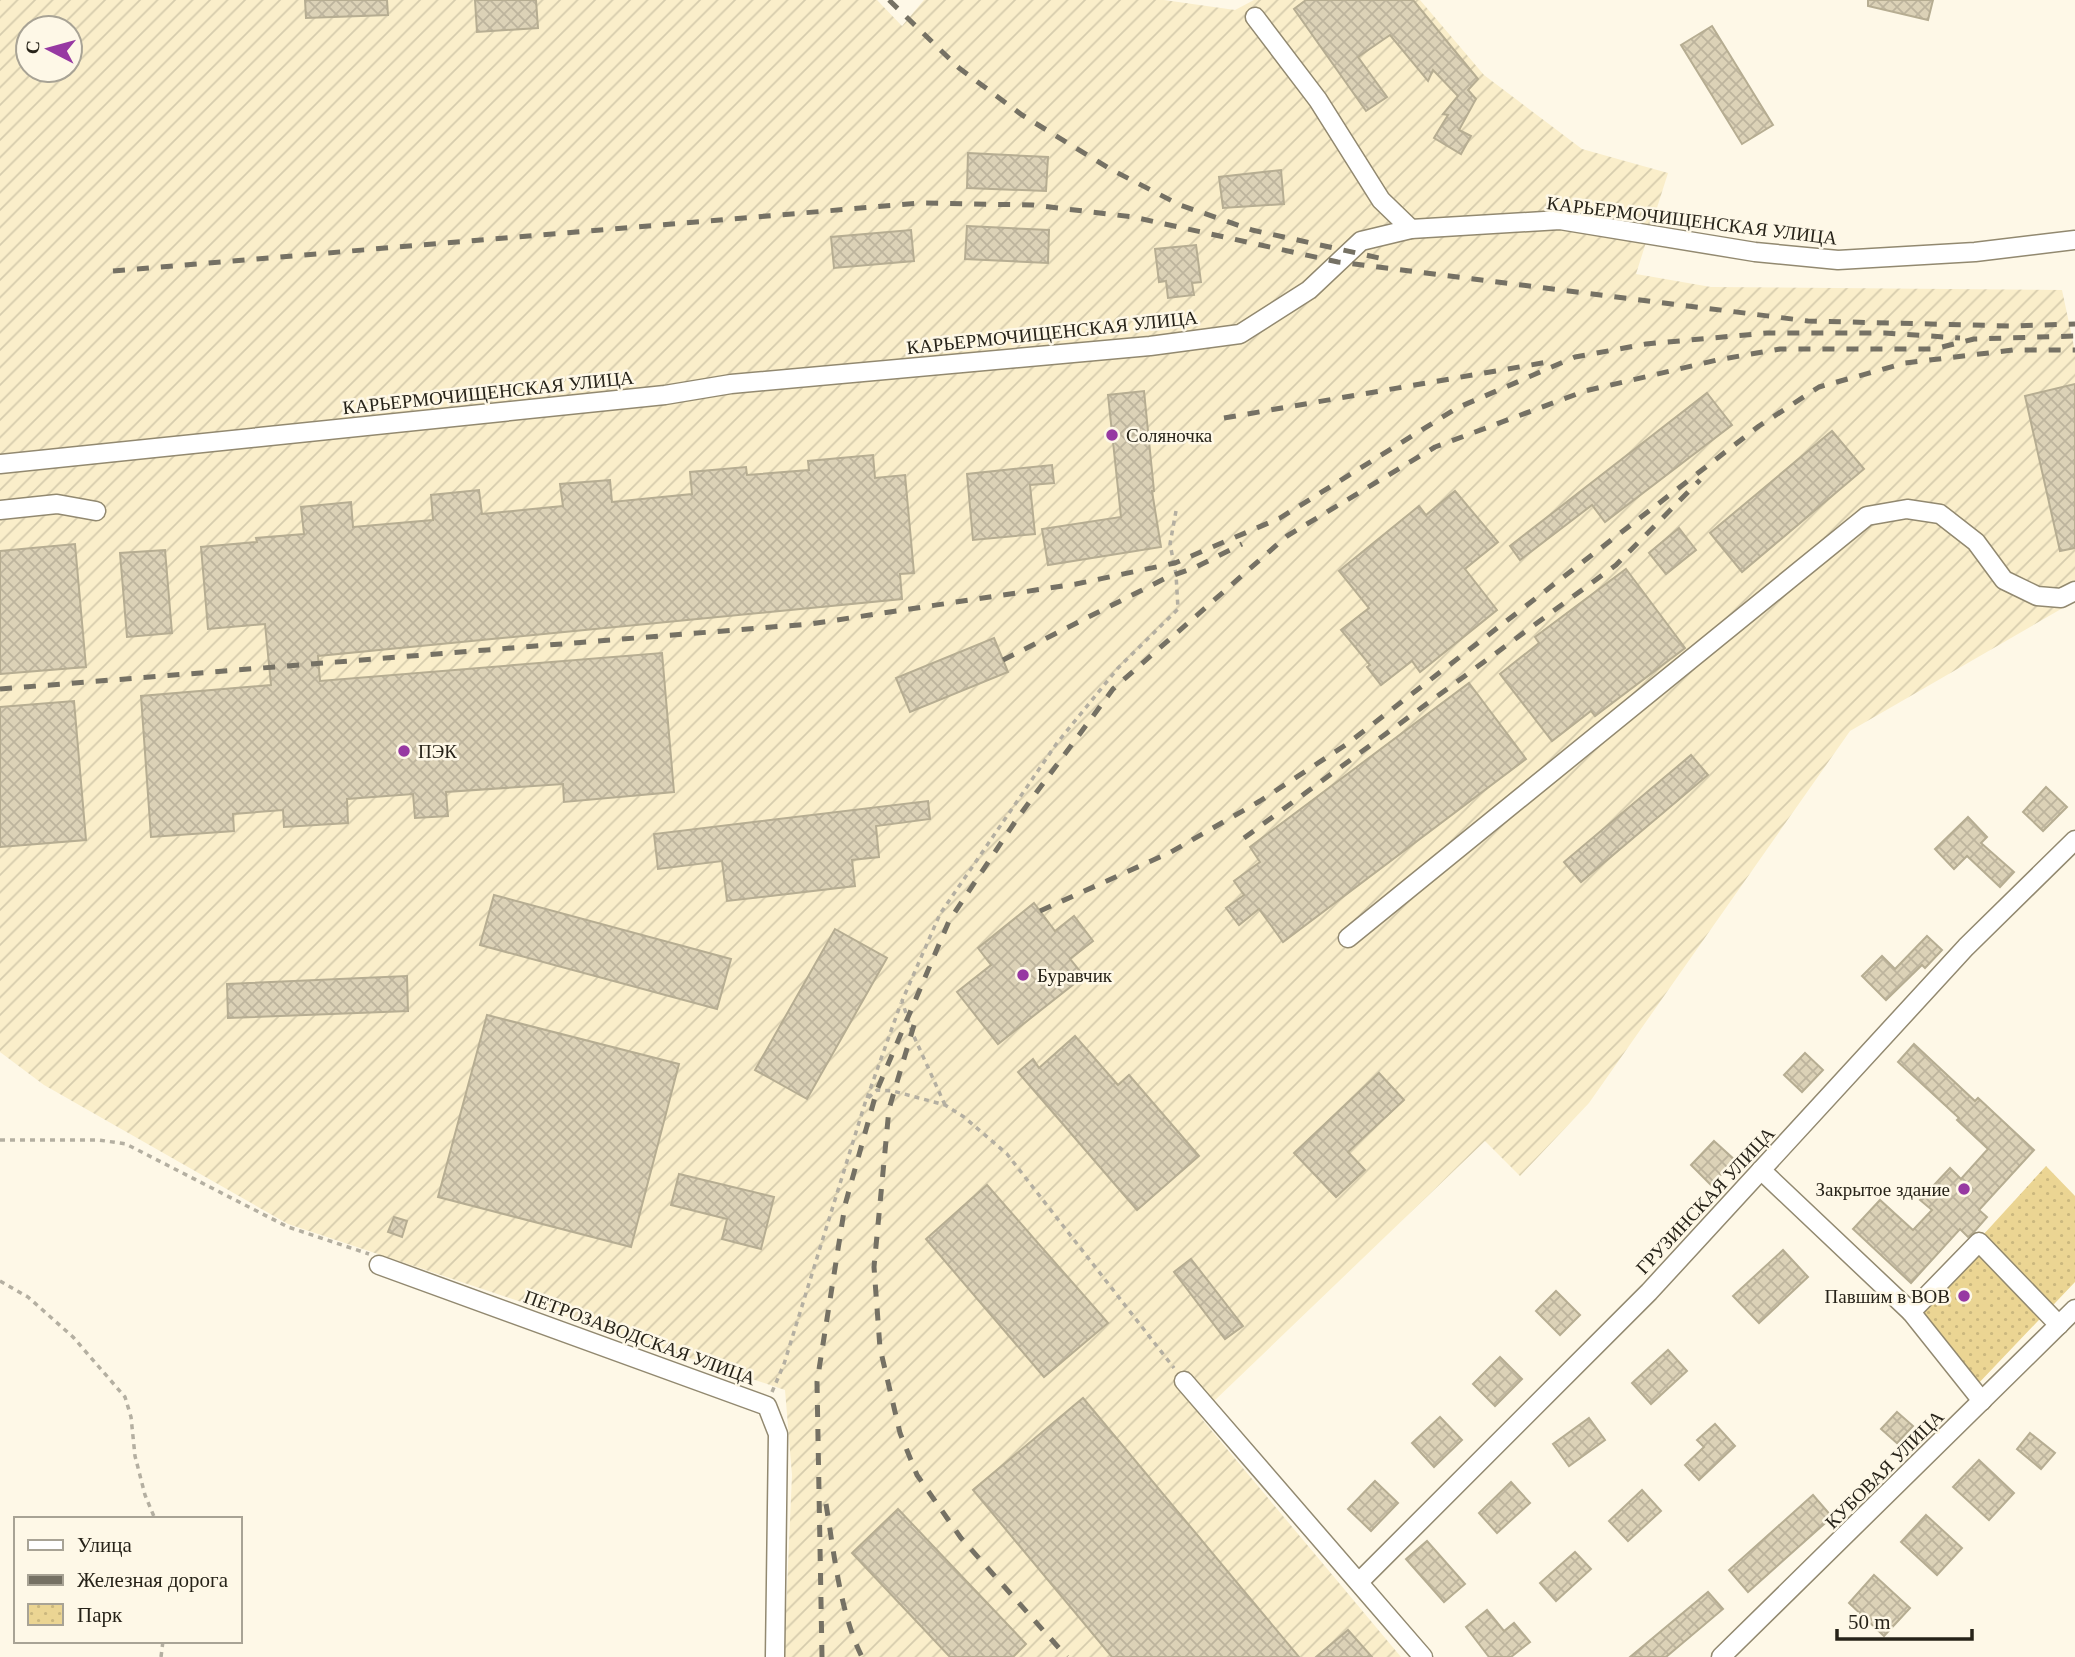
<svg xmlns="http://www.w3.org/2000/svg" width="2075" height="1657" font-family="'Times New Roman',serif">
	<style>
		.industrial { fill: url(#industrial-furrows); fill-rule: evenodd }
		.park { fill: url(#park-dots) }
		.building { fill: url(#building-cross-hatch); stroke: #b6ad92; stroke-width: 2 }
		.lines { fill: none; stroke-linecap: round; stroke-linejoin: round }
		.minor-casing { stroke: #928970; stroke-width: 21 }
		.path { stroke: #b4afa1; stroke-width: 3.5; stroke-dasharray: 5 5; stroke-linecap: butt }
		.minor { stroke: #fff; stroke-width: 18 }
		.rail { stroke: #757164; stroke-width: 5; stroke-dasharray: 12 12; stroke-linecap: butt }
		.poi-dot { fill: #9739a2; stroke: #fef8e7; stroke-width: 2.5 }
		.labels { text-anchor: middle; stroke-width: 5; stroke-linejoin: round; paint-order: stroke }
		.street-label { font-size: 19px; fill: #272319; stroke: #fef8e7 }
		.poi-label { font-size: 19px; fill: #272319; stroke: #fef8e7; text-anchor: start }
	</style>
	<defs>
		<pattern id="industrial-furrows" width="10" height="10" patternUnits="userSpaceOnUse" patternTransform="scale(1.75)"><rect width="10" height="10" fill="#faeeca"/><path d="M-1 1l2-2M0 10L10 0M9 11l2-2" fill="none" stroke="#d6ccad"/></pattern>
		<pattern id="park-dots" width="8" height="8" patternUnits="userSpaceOnUse" patternTransform="scale(1.75)"><rect width="8" height="8" fill="#ebd593"/><path d="M2 2h.1M6 6h.1" fill="none" stroke="#cab77e" stroke-width="1.8" stroke-linecap="round"/></pattern>
		<pattern id="building-cross-hatch" width="8" height="8" patternUnits="userSpaceOnUse" patternTransform="scale(1.75)"><rect width="8" height="8" fill="#dcd2b7"/><path d="M0 0l8 8M0 8l8-8" fill="none" stroke="#bdb49d"/></pattern>
	</defs>
	<rect width="100%" height="100%" fill="#fef8e7"/>
	<path class="industrial" d="M0 0H877L902 26 924 0H1164L1235 10 1254 0H1420L1484 75 1582 149 1668 173 1636 274 1711 287 2062 290 2075 351V601L1850 731 1589 1103 1520 1176 1485 1141 1213 1402 1201 1418 1401 1657H784L792 1475 785 1390 288 1224 44 1085 0 1052ZM28 28H70V70H28Z"/>
	<path class="park" d="M2046 1166 2075 1196V1282L1976 1386 1911 1305 1983 1235Z"/>
	<g class="building">
		<path d="M305 0H387L388 15 306 18Z"/>
		<path d="M475 0H536L538 28 477 32Z"/>
		<path d="M1306 0H1413L1478 79 1468 90 1476 99 1459 130 1471 136 1461 154 1434 138 1448 115 1443 114 1458 96 1433 70 1428 81 1390 35 1358 57 1387 97 1366 111 1294 9Z"/>
		<path d="M1868 0H1933L1928 20 1868 6Z"/>
		<path d="M1712 26 1773 125 1742 144 1681 45Z"/>
		<path d="M968 153 1048 157 1046 191 967 188Z"/>
		<path d="M1281 170 1284 204 1223 208 1219 177Z"/>
		<path d="M967 226 1049 230 1048 263 965 259Z"/>
		<path d="M911 230 914 261 834 268 831 237Z"/>
		<path d="M1196 245 1201 282 1192 283 1194 295 1168 298 1166 281 1159 282 1155 249Z"/>
		<path d="M2075 384V548L2060 551 2025 396Z"/>
		<path d="M1144 391 1154 491H1152L1161 547 1048 565 1042 529 1121 517 1108 395Z"/>
		<path d="M1707 393 1732 425 1605 522 1592 505 1520 560 1510 546Z"/>
		<path d="M1832 431 1864 469 1742 572 1710 533Z"/>
		<path d="M873 455 875 478 905 475 914 573 900 574 902 599 318 656 320 681 662 653 674 792 564 802 563 784 446 792 448 816 415 818 413 794 347 799 348 823 284 827 283 810 233 814 234 831 151 837 141 696 271 685 265 624 208 629 201 547 257 542 256 538 304 534 301 507 351 502 353 527 433 520 431 495 479 490 482 514 563 506 560 484 610 480 612 502 692 494 690 472 746 467 747 475 809 470 808 461Z"/>
		<path d="M1052 465 1054 483 1030 485 1035 534 973 540 967 474Z"/>
		<path d="M1455 491 1498 542 1465 569 1497 610 1420 672 1412 661 1381 685 1367 667 1370 665 1341 630 1369 608 1339 571 1419 506 1426 515Z"/>
		<path d="M1679 528 1696 550 1666 574 1649 553Z"/>
		<path d="M75 544 86 667 0 674V551Z"/>
		<path d="M165 550 172 633 127 637 120 553Z"/>
		<path d="M1626 569 1685 648 1595 716 1591 711 1552 741 1500 674 1539 643 1535 637Z"/>
		<path d="M994 638 1008 672 910 712 896 678Z"/>
		<path d="M1469 683 1526 759 1283 942 1259 909 1239 925 1226 908 1244 895 1234 881 1260 862 1250 847Z"/>
		<path d="M74 701 86 840 0 847V707Z"/>
		<path d="M1691 755 1708 775 1581 882 1564 862Z"/>
		<path d="M2046 787 2067 807 2043 831 2023 812Z"/>
		<path d="M928 801 930 819 876 826 879 857 852 860 855 886 727 901 722 861 658 869 654 834Z"/>
		<path d="M1968 817 1987 837 1981 843 2014 872 2000 887 1967 856 1954 869 1935 849Z"/>
		<path d="M494 895 731 959 717 1009 480 945Z"/>
		<path d="M1034 903 1055 931 1074 916 1093 941 1070 959 1084 976 998 1044 957 992 991 965 978 948Z"/>
		<path d="M835 929 887 958 807 1099 755 1070Z"/>
		<path d="M1927 936 1942 950 1925 968 1922 965 1886 1000 1862 976 1882 956 1895 969Z"/>
		<path d="M407 976 408 1011 228 1018 227 984Z"/>
		<path d="M487 1015 679 1064 631 1247 438 1197Z"/>
		<path d="M1075 1036 1118 1085 1129 1075 1199 1156 1137 1210 1018 1072 1033 1059 1039 1068Z"/>
		<path d="M1914 1044 1975 1101 1978 1098 2034 1150 1979 1210 1987 1217 1973 1233 1968 1237 1960 1229 1911 1283 1853 1229 1880 1200 1913 1230 1932 1210 1920 1200 1950 1168 1961 1179 1988 1149 1957 1120 1959 1118 1898 1062Z"/>
		<path d="M1805 1053 1823 1070 1802 1092 1784 1075Z"/>
		<path d="M1379 1073 1404 1100 1348 1152 1365 1170 1336 1197 1294 1153Z"/>
		<path d="M1714 1141 1735 1160 1711 1185 1691 1165Z"/>
		<path d="M679 1174 774 1197 761 1249 722 1239 727 1219 671 1205Z"/>
		<path d="M987 1185 1108 1323 1044 1377 926 1239Z"/>
		<path d="M394 1217 407 1221 402 1237 388 1232Z"/>
		<path d="M1783 1250 1808 1277 1759 1323 1733 1296Z"/>
		<path d="M1191 1259 1243 1326 1225 1339 1174 1272Z"/>
		<path d="M1556 1291 1580 1315 1560 1335 1536 1311Z"/>
		<path d="M1668 1350 1687 1371 1651 1404 1632 1383Z"/>
		<path d="M1500 1357 1522 1379 1495 1406 1473 1384Z"/>
		<path d="M1083 1398 1299 1657H1112L973 1490Z"/>
		<path d="M1897 1412 1913 1426 1897 1443 1881 1429Z"/>
		<path d="M1440 1417 1462 1440 1434 1467 1412 1443Z"/>
		<path d="M1589 1418 1605 1440 1569 1466 1553 1444Z"/>
		<path d="M1715 1424 1735 1446 1699 1480 1685 1465 1704 1447 1697 1440Z"/>
		<path d="M2030 1433 2055 1453 2041 1469 2017 1449Z"/>
		<path d="M1979 1460 2014 1493 1989 1520 1953 1487Z"/>
		<path d="M1375 1481 1398 1503 1371 1531 1348 1509Z"/>
		<path d="M1511 1482 1530 1503 1497 1533 1479 1513Z"/>
		<path d="M1642 1490 1661 1511 1628 1541 1609 1521Z"/>
		<path d="M1813 1495 1832 1517 1748 1592 1729 1570Z"/>
		<path d="M898 1509 1026 1644 1013 1657H950L852 1553Z"/>
		<path d="M1926 1515 1962 1548 1937 1575 1901 1542Z"/>
		<path d="M1427 1541 1465 1584 1444 1602 1406 1559Z"/>
		<path d="M1575 1552 1591 1569 1556 1601 1540 1583Z"/>
		<path d="M1874 1575 1910 1608 1884 1636 1849 1603Z"/>
		<path d="M1708 1592 1723 1609 1666 1657H1630Z"/>
		<path d="M1487 1610 1504 1631 1514 1623 1530 1642 1511 1657H1489L1466 1627Z"/>
		<path d="M1348 1630 1372 1657H1316Z"/>
	</g>
	<g class="lines">
		<defs>
			<g id="minor">
				<path d="M1255 17 1318 100 1381 200 1411 229"/>
				<path d="M0 464 665 395 731 384 1150 346 1240 334 1309 290 1361 241 1411 229 1560 220 1755 252 1838 260 1975 252 2075 240"/>
				<path d="M0 510 57 504 96 511"/>
				<path d="M1348 938 1867 516 1907 509 1940 514 1976 542 2004 580 2037 596 2061 598 2075 591"/>
				<path d="M1761 1170 1911 1312"/>
				<path d="M379 1265 767 1406 778 1434 775 1657"/>
				<path d="M1184 1381 1423 1657"/>
				<path d="M1982 1401 1911 1312 1979 1242 2059 1325"/>
				<path d="M1359 1582 1649 1292 1966 947 2075 840"/>
				<path d="M1721 1657 2075 1309"/>
			</g>
		</defs>
		<use href="#minor" class="minor-casing"/>
		<g class="path">
			<path d="M867 1098 901 1003"/>
			<path d="M945 1105 912 1032 902 1001 940 914 1057 743 1118 668 1178 609 1176 574 1170 544 1176 511"/>
			<path d="M0 1140H99L126 1144 288 1227 369 1254"/>
			<path d="M0 1281 28 1297 73 1337 125 1397 131 1417 135 1456 145 1495 155 1519"/>
			<path d="M772 1392 784 1364 866 1100 877 1090 893 1091 945 1105 964 1117 1007 1154 1174 1368"/>
			<path d="M161 1657 163 1641"/>
		</g>
		<use href="#minor" class="minor"/>
		<g class="rail">
			<path d="M889 0 959 68 1022 115 1112 170 1180 205 1252 230 1384 259"/>
			<path d="M113 271 921 203 1033 205 1133 217 1338 262 1808 321 2012 326 2075 324"/>
			<path d="M1224 418 1548 362"/>
			<path d="M1003 660 1166 578 1196 567 1242 544"/>
			<path d="M0 689 810 624 1076 584 1175 563 1280 518 1457 408 1575 357 1646 344 1767 333H1885L1960 338"/>
			<path d="M1244 838 1616 565 1700 480"/>
			<path d="M1040 911 1171 852 1260 801 1347 744 1759 426 1819 387 1905 363 2013 350H2075"/>
			<path d="M914 1025 889 1109 874 1267 880 1348 900 1433 917 1475 961 1538 1067 1657"/>
			<path d="M826 1504C834 1553 840 1613 862 1657"/>
			<path d="M822 1657 817 1382 845 1205 877 1090 949 921 1019 816 1113 689 1287 536 1435 447 1585 391 1717 360 1780 349H1934L1974 339 2075 336"/>
		</g>
	</g>
	<g class="poi-dot">
		<circle cx="1112" cy="435" r="7"/>
		<circle cx="404" cy="751" r="7"/>
		<circle cx="1023" cy="975" r="7"/>
		<circle cx="1964" cy="1189" r="7"/>
		<circle cx="1964" cy="1296" r="7"/>
	</g>
	<g class="labels">
		<g class="street-label">
			<text transform="translate(1692 220) rotate(7)" y="7">КАРЬЕРМОЧИЩЕНСКАЯ УЛИЦА</text>
			<text transform="translate(1052 332) rotate(-6)" y="7">КАРЬЕРМОЧИЩЕНСКАЯ УЛИЦА</text>
			<text transform="translate(488 392) rotate(-6)" y="7">КАРЬЕРМОЧИЩЕНСКАЯ УЛИЦА</text>
			<text transform="translate(1705 1200) rotate(-47)" y="7">ГРУЗИНСКАЯ УЛИЦА</text>
			<text transform="translate(640 1337) rotate(20)" y="7">ПЕТРОЗАВОДСКАЯ УЛИЦА</text>
			<text transform="translate(1884 1469) rotate(-45)" y="7">КУБОВАЯ УЛИЦА</text>
		</g>
		<g class="poi-label">
			<text x="1126" y="442">Соляночка</text>
			<text x="418" y="758">ПЭК</text>
			<text x="1037" y="982">Буравчик</text>
			<text x="1950" y="1196" text-anchor="end">Закрытое здание</text>
			<text x="1950" y="1303" text-anchor="end">Павшим в ВОВ</text>
		</g>
	</g>
	<rect x="14" y="1517" width="228" height="126" fill="#fef8e7" stroke="#a8a395" stroke-width="2"/>
	<rect x="28" y="1540" width="35" height="10" fill="#ffffff" stroke="#a8a395" stroke-width="2"/>
	<text x="77" y="1552" font-size="21" fill="#272319">Улица</text>
	<rect x="28" y="1575" width="35" height="10" fill="#757164" stroke="#a8a395" stroke-width="2"/>
	<text x="77" y="1587" font-size="21" fill="#272319">Железная дорога</text>
	<rect x="28" y="1604" width="35" height="21" fill="url(#park-dots)" stroke="#a8a395" stroke-width="2"/>
	<text x="77" y="1622" font-size="21" fill="#272319">Парк</text>
	<g transform="translate(49 49) rotate(276)"><circle r="33" fill="#fef8e7" stroke="#a8a395" stroke-width="2"/>
	<path d="M0-5L12 26L0 18L-12 26Z" fill="#9739a2"/>
	<text y="-10" font-size="19" font-weight="bold" text-anchor="middle" fill="#272319">С</text>
	</g>
	<path d="M1837 1629v10h135v-10" fill="none" stroke="#272319" stroke-width="3.5"/>
	<text x="1848" y="1629" font-size="21" fill="#272319" stroke="#fef8e7" stroke-width="5" paint-order="stroke">50 m</text>
</svg>
